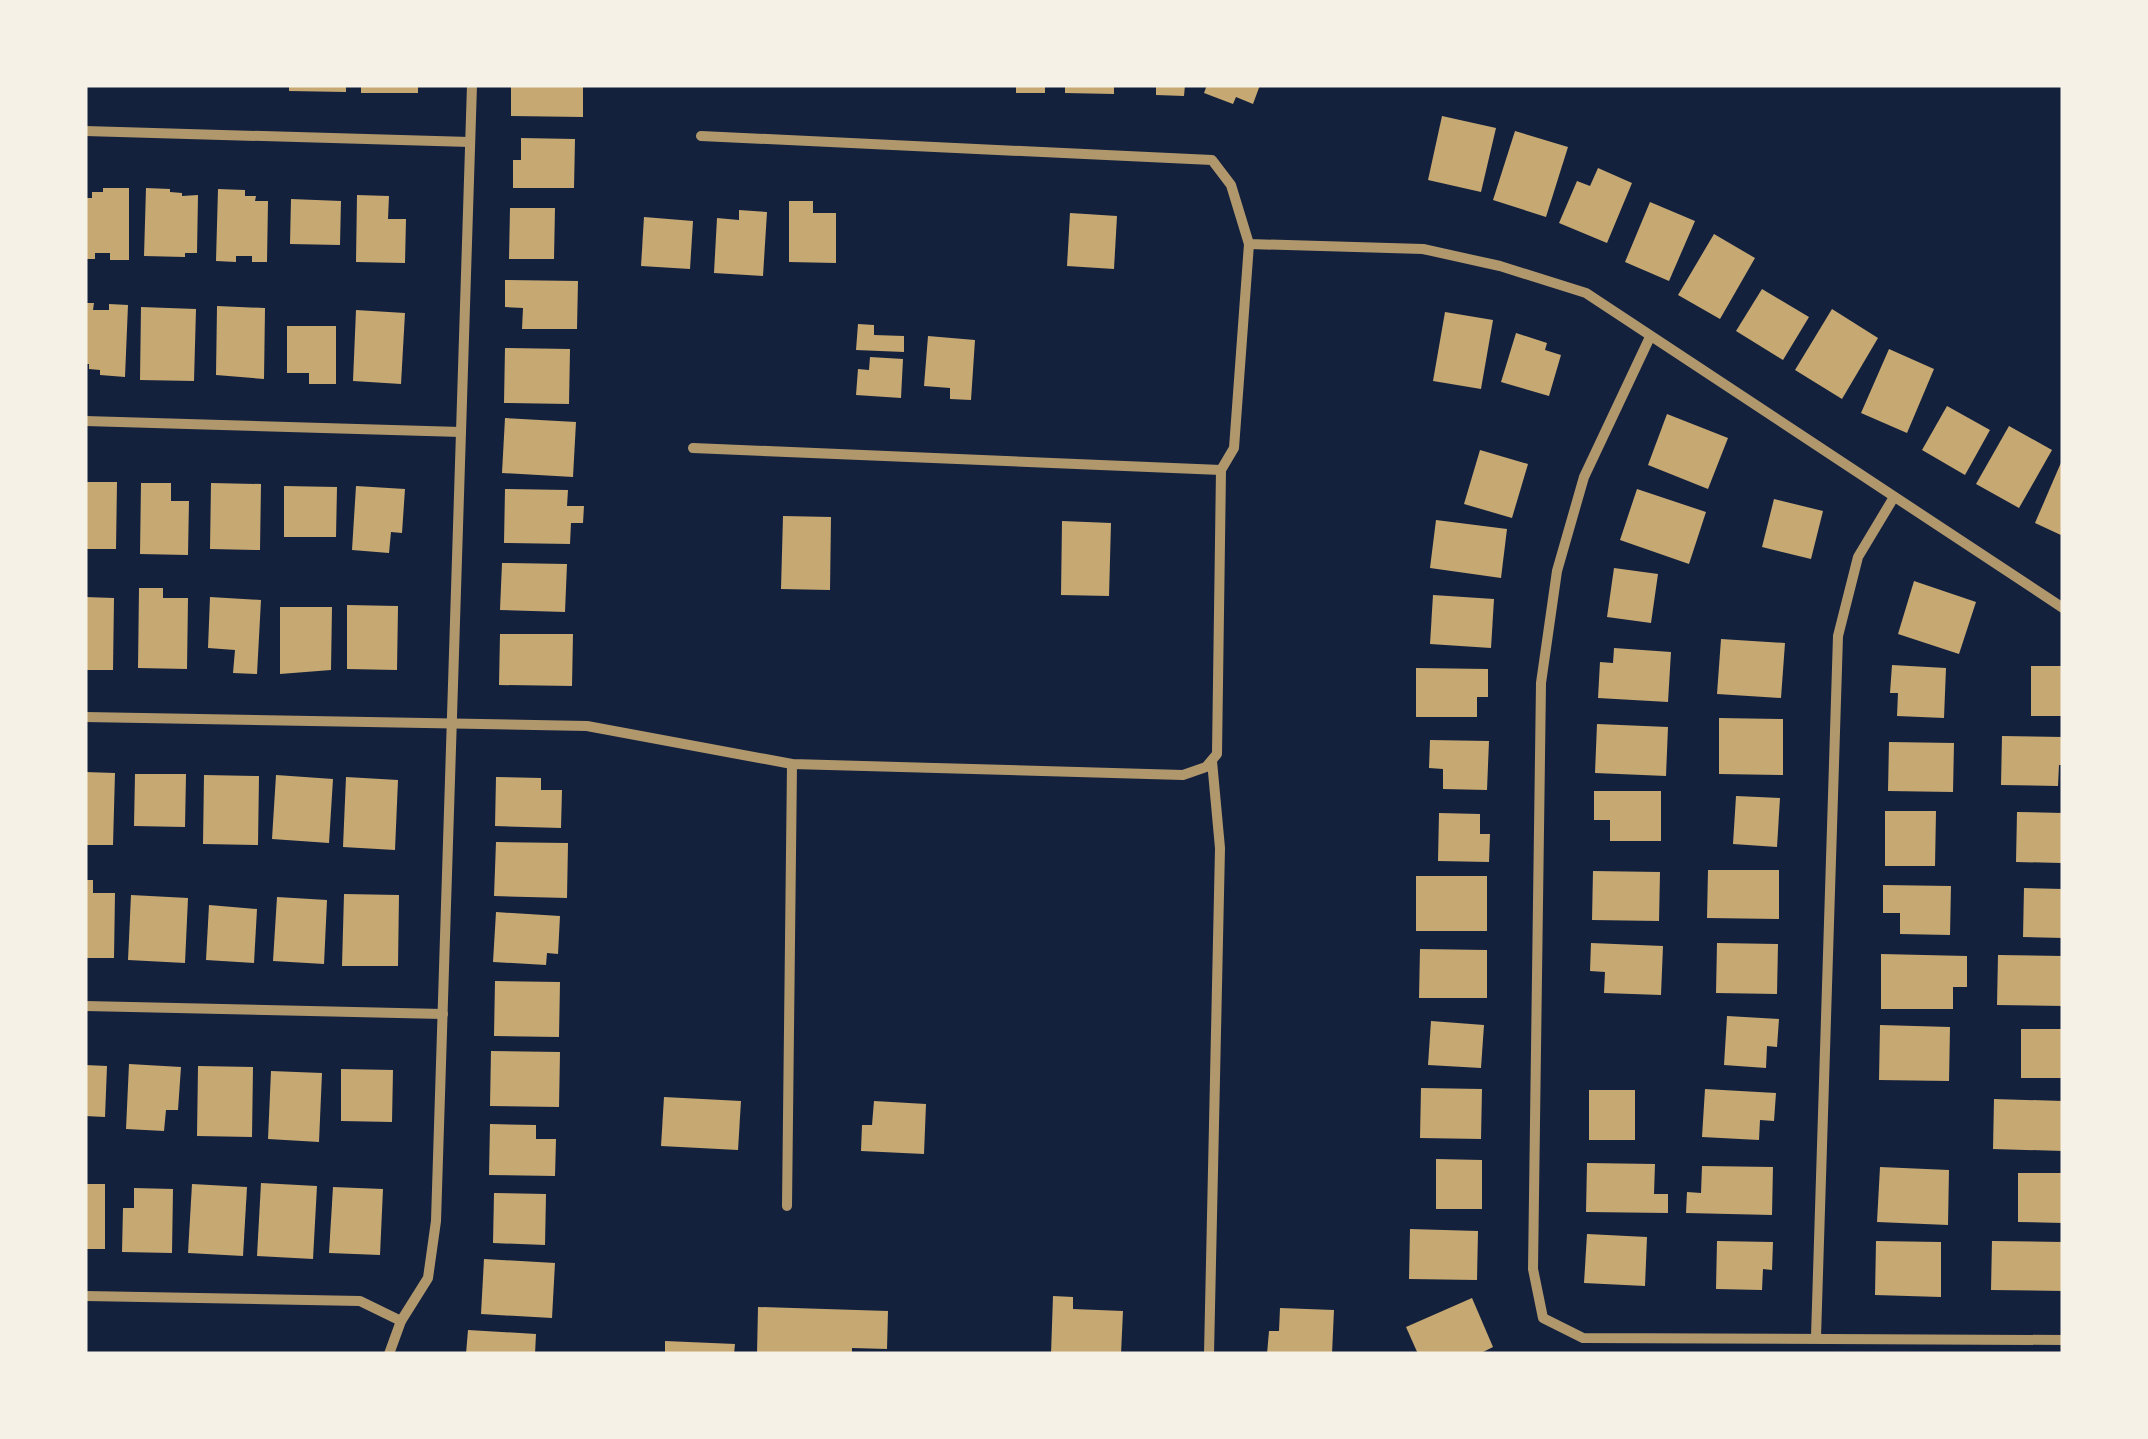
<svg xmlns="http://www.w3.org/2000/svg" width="2148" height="1439" font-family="Poppins,sans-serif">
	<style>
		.building { fill: #c6a872 }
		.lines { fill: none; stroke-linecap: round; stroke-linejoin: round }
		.minor { stroke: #b1986c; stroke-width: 10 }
	</style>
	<rect width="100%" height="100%" fill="#14213d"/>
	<g class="building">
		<path d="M289 85H346V92L289 91Z"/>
		<rect x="361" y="85" width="57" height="8"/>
		<path d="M511 85H583V117L511 116Z"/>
		<rect x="1016" y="85" width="29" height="8"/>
		<path d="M1065 85H1114V94L1065 93Z"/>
		<path d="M1156 85H1185L1184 96 1156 95Z"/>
		<path d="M1207 85H1260L1253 104 1236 97 1233 104 1204 93Z"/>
		<path d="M1442 116 1496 128 1481 192 1428 180Z"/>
		<path d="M1515 131 1568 147 1546 217 1493 200Z"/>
		<path d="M521 138 575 139 574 188H513V160H521Z"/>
		<path d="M1598 168 1632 183 1607 243 1559 223 1577 181 1590 186Z"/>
		<path d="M103 188H129V260H110V253H95V259H85V198H92V192H103Z"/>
		<path d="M146 188 170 189V192L182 193V196L198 195 197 253H185V257L144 256Z"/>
		<path d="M218 189 245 190V196H256L255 201H268L267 262H252V256H236V262L216 261Z"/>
		<path d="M357 195 389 196 388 219H406L405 263 356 262Z"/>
		<path d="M291 199 341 201 340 245 290 244Z"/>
		<path d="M789 201H813V213H836V263L789 262Z"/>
		<path d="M1650 202 1695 221 1669 281 1625 262Z"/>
		<path d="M510 208H555L554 259H509Z"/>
		<path d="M739 210 767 212 763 276 714 273 717 218 739 220Z"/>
		<path d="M1070 213 1117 216 1114 269 1067 266Z"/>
		<path d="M644 217 693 221 690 269 641 266Z"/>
		<path d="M1714 234 1755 258 1720 319 1678 295Z"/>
		<path d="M505 280 578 281 577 329H522L523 308 505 307Z"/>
		<path d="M1762 289 1809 317 1783 360 1736 331Z"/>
		<path d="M85 303H94L93 310H109V304L128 305 125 377 100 375V370L89 369V364H85Z"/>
		<path d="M217 306 265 308 264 379 216 375Z"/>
		<path d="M141 307 196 309 194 381 140 380Z"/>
		<path d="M1832 309 1878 338 1842 399 1795 370Z"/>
		<path d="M356 310 405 313 401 384 353 381Z"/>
		<path d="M1445 312 1493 320 1481 389 1433 381Z"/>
		<path d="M858 324 874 325V335L904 336V352L856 350Z"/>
		<path d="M287 326H336V384H309V373H287Z"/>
		<path d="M1516 333 1547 343 1545 350 1561 355 1549 396 1501 382Z"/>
		<path d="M928 336 975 340 971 400 950 399V388L924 386Z"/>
		<path d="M505 348 570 349 569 404 504 403Z"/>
		<path d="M1889 349 1934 369 1907 433 1861 413Z"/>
		<path d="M870 357 903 359 901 398 856 395 858 369 869 370Z"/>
		<path d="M1947 406 1990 430 1965 475 1922 450Z"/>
		<path d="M1667 414 1728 438 1708 489 1648 465Z"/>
		<path d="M505 418 576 422 573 477 502 473Z"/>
		<path d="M2009 426 2052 450 2019 508 1976 484Z"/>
		<path d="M1480 450 1528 464 1512 518 1464 504Z"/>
		<path d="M2063 458V536L2035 523Z"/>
		<path d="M85 482H117L116 549H85Z"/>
		<path d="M141 483H171V501H189L188 555 140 554Z"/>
		<path d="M211 483 261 484 260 550 210 549Z"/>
		<path d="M284 486 337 487 336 537H284Z"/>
		<path d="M356 486 405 489 402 533 391 532 389 553 352 550Z"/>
		<path d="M505 489 568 490 567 506H584L583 523H571L570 544 504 543Z"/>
		<path d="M1637 489 1706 512 1689 564 1620 540Z"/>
		<path d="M1774 499 1823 511 1811 559 1762 547Z"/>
		<path d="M783 516 831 517 830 590 781 589Z"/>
		<path d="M1436 520 1507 529 1501 578 1430 568Z"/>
		<path d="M1062 521 1111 523 1109 596 1061 595Z"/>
		<path d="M502 563 567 564 565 612 500 610Z"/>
		<path d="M1614 568 1658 574 1651 623 1607 617Z"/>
		<path d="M1914 581 1976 602 1959 654 1898 634Z"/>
		<path d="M139 588H163V598H188L187 669 138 668Z"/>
		<path d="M1433 595 1494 599 1491 648 1430 644Z"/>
		<path d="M85 597 114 598 113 670H85Z"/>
		<path d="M210 597 261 600 257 674 233 673 235 650 208 648Z"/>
		<path d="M347 605 398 606 397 670 347 669Z"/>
		<path d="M280 607H332L331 670 280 674Z"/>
		<path d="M500 634H573L572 686 499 685Z"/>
		<path d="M1721 639 1785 643 1781 698 1717 694Z"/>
		<path d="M1614 648 1671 652 1668 702 1598 698 1600 662 1613 663Z"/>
		<path d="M1892 665 1946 668 1944 718 1897 716 1898 693H1890Z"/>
		<rect x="2031" y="666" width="32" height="50"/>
		<path d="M1416 668 1488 669V697H1477V717H1416Z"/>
		<path d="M1719 718 1783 719V775L1719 774Z"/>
		<path d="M1597 724 1668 727 1666 776 1595 773Z"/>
		<path d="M2002 736 2063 737V765H2059L2058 786 2001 785Z"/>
		<path d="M1430 740 1489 741 1487 790 1443 789V769L1429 768Z"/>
		<path d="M1889 742 1954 743 1953 792 1888 791Z"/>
		<path d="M85 772 115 773 113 845H85Z"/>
		<path d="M135 774H186L185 827 134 826Z"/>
		<path d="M204 775 259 776 258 845 203 844Z"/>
		<path d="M276 775 333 779 329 843 272 839Z"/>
		<path d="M346 777 398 780 395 850 343 847Z"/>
		<path d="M496 777 541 778V790H562L561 828 495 826Z"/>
		<path d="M1594 791H1661V841H1610V820H1594Z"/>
		<path d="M1736 796 1780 798 1777 847 1733 844Z"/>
		<path d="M1885 811H1936L1935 866H1885Z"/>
		<path d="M2017 812 2063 813 2061 863 2016 862Z"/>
		<path d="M1439 813 1480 814V834H1490L1489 862 1438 861Z"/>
		<path d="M496 842 568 843 567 898 494 896Z"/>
		<path d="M1708 870H1779V919L1707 918Z"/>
		<path d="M1593 871 1660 872 1659 921 1592 920Z"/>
		<rect x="1416" y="876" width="71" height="55"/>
		<path d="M85 880H93V893H115L114 958H85Z"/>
		<path d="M1883 885 1951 886 1950 935 1900 934V913H1883Z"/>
		<path d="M2024 888 2063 889V938L2023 937Z"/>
		<path d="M344 894 399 895 398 966H342Z"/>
		<path d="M131 895 188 898 185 963 128 960Z"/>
		<path d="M277 897 327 900 324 964 273 961Z"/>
		<path d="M209 905 257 909 254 963 206 960Z"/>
		<path d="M496 912 560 916 558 954 547 953 546 965 493 962Z"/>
		<path d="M1591 943 1663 946 1661 995 1604 993 1605 972 1590 971Z"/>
		<path d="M1717 943 1778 944 1777 994 1716 993Z"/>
		<path d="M1420 949 1487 950V998H1419Z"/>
		<path d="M1881 954 1967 956V987H1953V1009H1881Z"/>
		<path d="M1998 955 2063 956V1006L1997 1005Z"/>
		<path d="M495 981 560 982 559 1037 494 1036Z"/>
		<path d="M1727 1016 1779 1019 1777 1047 1767 1046 1766 1068 1724 1065Z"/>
		<path d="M1431 1021 1484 1025 1481 1068 1428 1065Z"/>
		<path d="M1880 1025 1950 1027 1949 1081 1879 1080Z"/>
		<rect x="2021" y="1029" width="42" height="49"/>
		<path d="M491 1051 560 1052 559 1107 490 1106Z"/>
		<path d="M129 1064 181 1067 178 1110H166L164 1131 126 1129Z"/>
		<path d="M85 1065 107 1066 105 1117 85 1116Z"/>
		<path d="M198 1066 253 1067 252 1137 197 1136Z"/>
		<path d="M341 1069 393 1070 392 1122 341 1121Z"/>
		<path d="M271 1071 322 1073 319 1142 268 1139Z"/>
		<path d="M1421 1088 1482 1089 1481 1139 1420 1138Z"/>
		<path d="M1705 1089 1776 1093 1774 1121 1760 1120 1759 1140 1702 1137Z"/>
		<rect x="1589" y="1090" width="46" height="50"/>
		<path d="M664 1097 741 1101 738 1150 661 1146Z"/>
		<path d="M1994 1099 2063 1101V1151L1993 1149Z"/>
		<path d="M874 1101 926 1104 924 1154 861 1151 862 1125H872Z"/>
		<path d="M490 1124 536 1125V1139H556L555 1176 489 1175Z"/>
		<path d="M1436 1159 1482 1160V1209H1436Z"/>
		<path d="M1587 1163 1655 1164 1654 1194H1668V1213L1586 1212Z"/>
		<path d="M1702 1166 1773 1167 1772 1215 1686 1213 1687 1192 1701 1193Z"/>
		<path d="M1880 1167 1949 1170 1948 1225 1877 1222Z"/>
		<path d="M2018 1173H2063V1223L2018 1222Z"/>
		<path d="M261 1183 317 1186 313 1259 257 1256Z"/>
		<rect x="85" y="1184" width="20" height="65"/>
		<path d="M192 1184 247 1187 243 1256 188 1253Z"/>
		<path d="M333 1187 383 1189 380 1255 329 1253Z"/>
		<path d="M134 1188 173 1189 172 1253 122 1252 123 1208H134Z"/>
		<path d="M494 1193 546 1194 545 1245 493 1243Z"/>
		<path d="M1410 1229 1478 1231 1477 1280 1409 1279Z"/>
		<path d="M1587 1234 1647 1237 1645 1286 1584 1283Z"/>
		<path d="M1717 1241 1773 1242 1772 1270 1763 1269 1762 1290 1716 1289Z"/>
		<path d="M1876 1241 1941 1242V1297L1875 1295Z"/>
		<path d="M1992 1241 2063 1242V1291L1991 1290Z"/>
		<path d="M484 1259 555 1263 552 1318 481 1314Z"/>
		<path d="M1053 1296 1073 1297V1309L1123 1311 1121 1354H1051Z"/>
		<path d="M1472 1298 1493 1347 1479 1354H1418L1406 1327Z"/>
		<path d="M758 1307 888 1311 887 1349 852 1348V1354H757Z"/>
		<path d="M1280 1308 1334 1310 1332 1354H1267L1269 1331H1279Z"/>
		<path d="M468 1330 536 1334 535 1354H466Z"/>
		<path d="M665 1341 735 1344 734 1354H665Z"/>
	</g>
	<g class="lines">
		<g class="minor">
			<path d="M85 131 470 142"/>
			<path d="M701 136 1212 160 1231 185 1249 244 1423 249 1500 266 1586 293 2063 608"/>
			<path d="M1650 337 1584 477 1557 571 1541 683 1533 1269 1543 1318 1583 1338 2063 1340"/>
			<path d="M85 421 461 432"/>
			<path d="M693 448 1221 470 1234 448 1249 244"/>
			<path d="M85 717 587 726 792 764 1183 775 1206 767 1217 754 1221 470"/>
			<path d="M85 1006 443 1014"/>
			<path d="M787 1206 792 764"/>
			<path d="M85 1296 360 1301 401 1321"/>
			<path d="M1816 1337 1838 636 1858 557 1894 497"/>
			<path d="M389 1354 401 1321 428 1278 436 1221 472 85"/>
			<path d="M1209 1354 1220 848 1212 761"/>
		</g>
	</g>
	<rect width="2148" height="1439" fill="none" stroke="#f6f1e7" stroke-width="175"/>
</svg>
